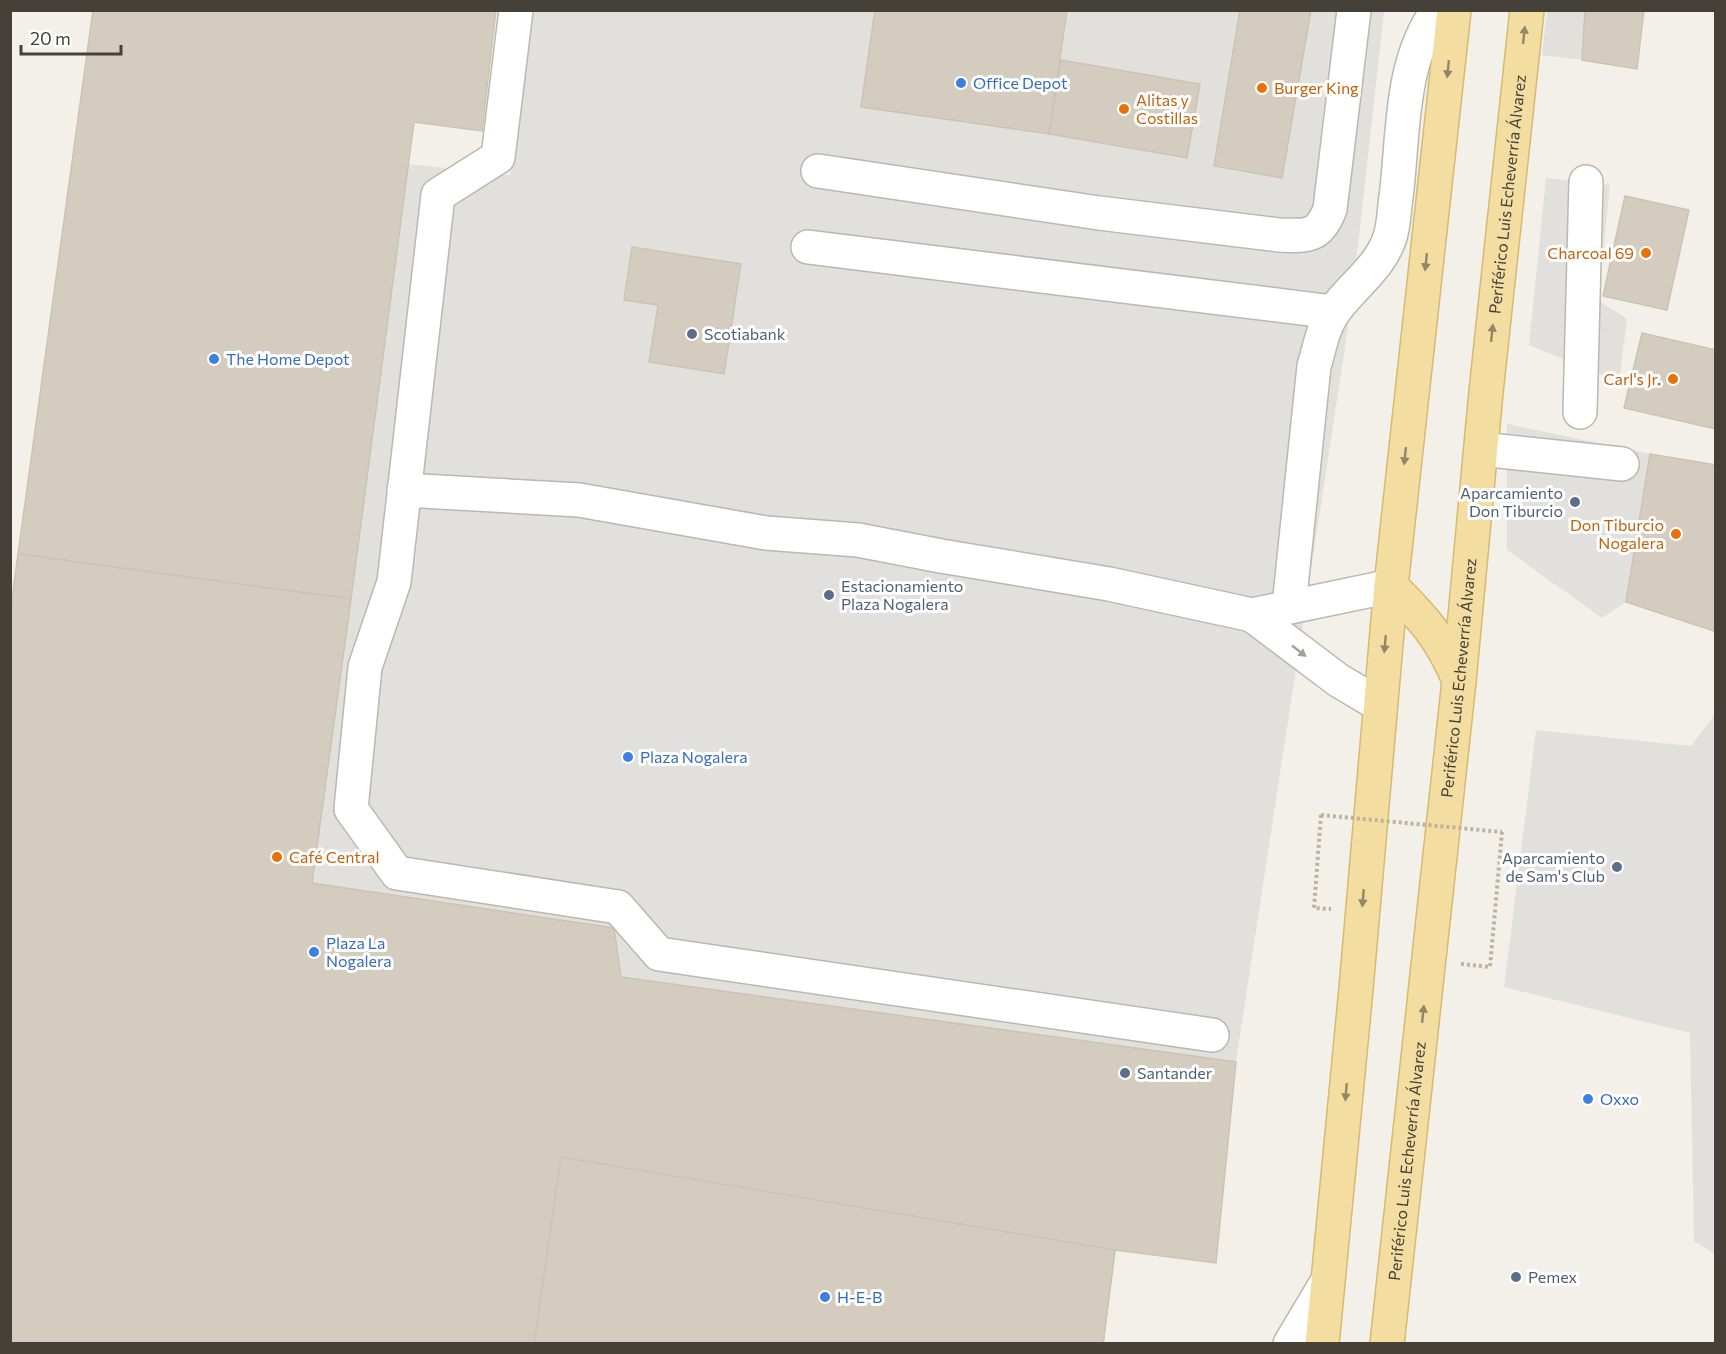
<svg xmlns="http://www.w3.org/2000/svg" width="1726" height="1354" font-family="Commissioner,sans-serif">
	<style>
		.parking { fill: #e1e0dd }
		.building { fill: #d3ccbf; stroke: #cdc3b3; stroke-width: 1.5 }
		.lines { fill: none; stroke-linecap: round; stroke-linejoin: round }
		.minor-casing { stroke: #bdb7ac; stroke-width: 36 }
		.major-casing { stroke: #d7ba72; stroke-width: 36 }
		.path { stroke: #bdb39f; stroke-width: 4; stroke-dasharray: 3 3; stroke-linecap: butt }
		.minor { stroke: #fff; stroke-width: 33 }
		.major { stroke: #f3dda1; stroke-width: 33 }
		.path-bridge { stroke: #bdb39f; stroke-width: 4; stroke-dasharray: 3 3; stroke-linecap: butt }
		.oneway { fill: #938767 }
		.oneway2 { fill: #a2a09c }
		.shop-dot { fill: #3f7fe0; stroke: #fff; stroke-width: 2 }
		.food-dot { fill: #e8710a; stroke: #fff; stroke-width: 2 }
		.service-dot { fill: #5c6f8a; stroke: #fff; stroke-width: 2 }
		.labels { text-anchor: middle; stroke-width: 6; stroke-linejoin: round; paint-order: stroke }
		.shop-label { font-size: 16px; fill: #366cbe; stroke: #fff; text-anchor: start }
		.food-label { font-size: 16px; fill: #c56008; stroke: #fff; text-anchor: start }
		.street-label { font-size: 16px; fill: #454038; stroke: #fff }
		.service-label { font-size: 16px; fill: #4e5e75; stroke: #fff; text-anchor: start }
	</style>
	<rect width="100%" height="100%" fill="#f2f0e9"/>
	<g class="parking">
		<path d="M532 11H1384L1351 308 1236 1062 621 977 614 928 312 883 408 164 510 175Z"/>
		<path d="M1547 11H1585L1582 60 1542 55Z"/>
		<path d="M1546 178 1610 185 1598 300 1627 319 1619 382 1529 345Z"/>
		<path d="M1507 424 1650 454 1626 602 1602 618 1507 550Z"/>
		<path d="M1715 714V1254L1694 1241 1690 1033 1504 987 1536 730 1691 746Z"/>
	</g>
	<g class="building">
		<path d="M93 10H496L482 131 414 122 351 599 18 554Z"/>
		<path d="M875 10H1067L1049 134 861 107Z"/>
		<path d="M1240 10H1311L1282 178 1214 166Z"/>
		<path d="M1585 10H1644L1637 69 1582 60Z"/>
		<path d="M1061 60 1200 84 1187 158 1049 134Z"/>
		<path d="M1625 196 1689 210 1667 310 1603 296Z"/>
		<path d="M632 247 741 264 724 374 649 362 658 305 624 300Z"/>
		<path d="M1642 333 1716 350V429L1624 408Z"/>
		<path d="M1650 454 1716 465V619L1714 631 1626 602Z"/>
		<path d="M18 554 351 599 312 883 614 928 621 977 1236 1062 1216 1263 1115 1250 1103 1344H10V614Z"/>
		<path d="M561 1157 1115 1250 1103 1344H534Z"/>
	</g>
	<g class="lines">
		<defs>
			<g id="minor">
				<path d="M516 10 498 157 438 195 394 582 365 667 351 809 397 873 618 907 659 954 1212 1035"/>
				<path d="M818 171 1099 213 1279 235C1307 236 1319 238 1330 209L1354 10"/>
				<path d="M808 247 1333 312"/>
				<path d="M1580 412 1586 182"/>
				<path d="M1481 449 1622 464"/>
				<path d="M404 490 579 500 766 533 858 540 941 556 1109 584 1252 615 1391 586"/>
				<path d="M1289 606 1314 366C1320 347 1323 326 1335 310 1353 285 1380 268 1390 237 1394 225 1394 210 1396 197 1404 135 1399 63 1438 10"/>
				<path d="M1252 615 1338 680 1380 705"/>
				<path d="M1290 1344 1327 1282"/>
			</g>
			<g id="major">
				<path d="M1391 586C1424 619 1440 636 1459 680"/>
				<path d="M1322 1344 1356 989 1391 586 1454 10"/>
				<path id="s1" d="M1387 1344 1459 681 1486 392 1527 10"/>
			</g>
		</defs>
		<use href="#minor" class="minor-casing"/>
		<use href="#major" class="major-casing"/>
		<g class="path">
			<path d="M1321 815 1314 908 1331 909"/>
			<path d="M1461 964 1490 967 1502 832"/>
		</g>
		<use href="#minor" class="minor"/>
		<use href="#major" class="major"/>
		<path class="path-bridge" d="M1321 815 1502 832"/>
	</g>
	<defs><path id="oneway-solid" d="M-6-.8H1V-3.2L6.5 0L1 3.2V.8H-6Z" transform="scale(1.5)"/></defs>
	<g class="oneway">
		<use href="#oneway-solid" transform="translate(1524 35) rotate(-84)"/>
		<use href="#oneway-solid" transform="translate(1448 69) rotate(96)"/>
		<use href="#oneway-solid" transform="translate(1426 262) rotate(96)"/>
		<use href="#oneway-solid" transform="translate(1492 333) rotate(-84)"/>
		<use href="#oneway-solid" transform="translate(1405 456) rotate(96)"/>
		<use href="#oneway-solid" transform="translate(1385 644) rotate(95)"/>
		<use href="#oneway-solid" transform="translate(1363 898) rotate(95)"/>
		<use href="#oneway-solid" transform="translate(1423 1014) rotate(-84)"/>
		<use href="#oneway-solid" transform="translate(1346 1092) rotate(95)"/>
	</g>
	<use class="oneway2" href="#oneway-solid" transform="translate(1299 651) rotate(38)"/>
	<g class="shop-dot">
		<circle cx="961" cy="83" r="6"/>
		<circle cx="214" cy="359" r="6"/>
		<circle cx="628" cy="757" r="6"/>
		<circle cx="314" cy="952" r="6"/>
		<circle cx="1588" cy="1099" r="6"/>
		<circle cx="825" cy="1297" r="6"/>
	</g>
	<g class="food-dot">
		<circle cx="1262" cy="88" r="6"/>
		<circle cx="1124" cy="109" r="6"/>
		<circle cx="1646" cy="253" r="6"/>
		<circle cx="1673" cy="379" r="6"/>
		<circle cx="1676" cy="534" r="6"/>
		<circle cx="277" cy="857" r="6"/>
	</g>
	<g class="service-dot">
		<circle cx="692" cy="334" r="6"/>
		<circle cx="1575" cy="502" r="6"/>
		<circle cx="829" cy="595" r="6"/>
		<circle cx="1617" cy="867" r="6"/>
		<circle cx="1125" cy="1073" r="6"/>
		<circle cx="1516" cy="1277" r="6"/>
	</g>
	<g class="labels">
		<g class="shop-label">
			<text x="973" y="89">Office Depot</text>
			<text x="226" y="365">The Home Depot</text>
			<text x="640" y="763">Plaza Nogalera</text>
			<text x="326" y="949">Plaza La<tspan x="326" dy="18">Nogalera</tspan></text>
			<text x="1600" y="1105">Oxxo</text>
			<text x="837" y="1303">H-E-B</text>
		</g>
		<g class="food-label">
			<text x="1274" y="94">Burger King</text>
			<text x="1136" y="106">Alitas y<tspan x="1136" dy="18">Costillas</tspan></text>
			<text x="1634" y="259" text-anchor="end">Charcoal 69</text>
			<text x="1661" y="385" text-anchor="end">Carl's Jr.</text>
			<text x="1664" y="531" text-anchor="end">Don Tiburcio<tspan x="1664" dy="18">Nogalera</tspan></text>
			<text x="289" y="863">Café Central</text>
		</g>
		<g class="street-label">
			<text dy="6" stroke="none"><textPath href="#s1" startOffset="1156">Periférico Luis Echeverría Álvarez</textPath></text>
			<text dy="6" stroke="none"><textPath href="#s1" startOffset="670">Periférico Luis Echeverría Álvarez</textPath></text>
			<text dy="6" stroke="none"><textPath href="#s1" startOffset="184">Periférico Luis Echeverría Álvarez</textPath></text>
		</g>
		<g class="service-label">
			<text x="704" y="340">Scotiabank</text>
			<text x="1563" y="499" text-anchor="end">Aparcamiento<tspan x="1563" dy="18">Don Tiburcio</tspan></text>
			<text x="841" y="592">Estacionamiento<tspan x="841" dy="18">Plaza Nogalera</tspan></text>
			<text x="1605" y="864" text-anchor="end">Aparcamiento<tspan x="1605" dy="18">de Sam's Club</tspan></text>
			<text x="1137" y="1079">Santander</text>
			<text x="1528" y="1283">Pemex</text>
		</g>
	</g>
	<rect width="1726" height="1354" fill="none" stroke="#454038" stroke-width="24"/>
	<path d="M21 45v9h100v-9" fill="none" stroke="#454038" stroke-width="3"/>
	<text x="30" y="45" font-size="18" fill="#454038" stroke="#ffffff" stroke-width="4.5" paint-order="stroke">20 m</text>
</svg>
